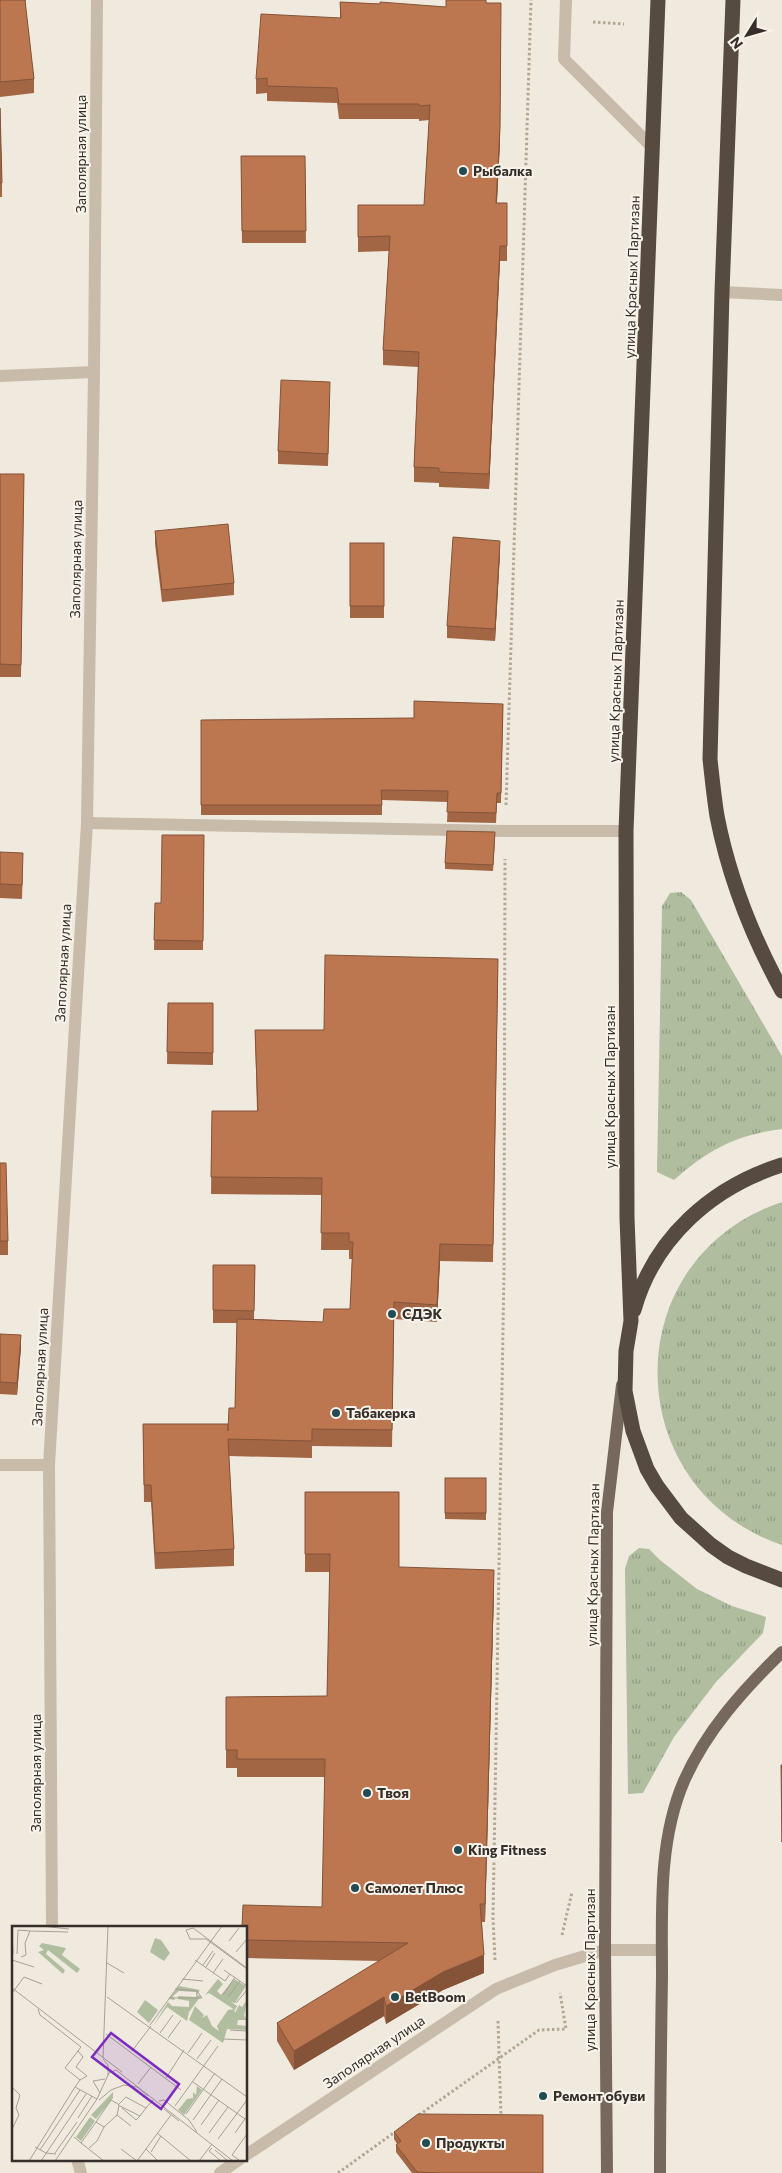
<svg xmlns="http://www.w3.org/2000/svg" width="782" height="2173" font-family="Commissioner,sans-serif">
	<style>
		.grass { fill: url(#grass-tufts) }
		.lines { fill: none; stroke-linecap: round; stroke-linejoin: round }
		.path { stroke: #b3a695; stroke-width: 3; stroke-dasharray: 2.5 2.5; stroke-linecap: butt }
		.minor { stroke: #c8bbaa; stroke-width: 12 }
		.major { stroke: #76685c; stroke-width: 12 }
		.highway { stroke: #564a41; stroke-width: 15 }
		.wall { fill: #a26645 }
		.shaded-wall { fill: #845338 }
		.building { fill: #bc7750; stroke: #845338 }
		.poi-dot { fill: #224b54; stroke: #f8f3ea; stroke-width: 2 }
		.labels { text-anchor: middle; stroke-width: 4; stroke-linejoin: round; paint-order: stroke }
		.street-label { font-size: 14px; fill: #362f29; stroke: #f8f3ea }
		.poi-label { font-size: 14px; font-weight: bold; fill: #362f29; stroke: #f8f3ea; text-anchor: start }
		.inset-road { fill: none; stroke: #a69f96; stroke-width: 1 }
		.view { fill: #7b2cbf; fill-opacity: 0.15; stroke: #7b2cbf; stroke-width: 2.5 }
		.inset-edge { fill: none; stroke: #362f29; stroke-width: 2.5 }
	</style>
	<defs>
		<pattern id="grass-tufts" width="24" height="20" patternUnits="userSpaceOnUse" patternTransform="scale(1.25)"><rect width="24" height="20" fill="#b0be9f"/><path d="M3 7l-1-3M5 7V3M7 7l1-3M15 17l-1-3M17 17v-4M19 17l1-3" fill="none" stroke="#909b82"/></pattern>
	</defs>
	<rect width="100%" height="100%" fill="#f0eade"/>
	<g class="grass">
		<path d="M681 892 691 900 782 1056V1129C736 1135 709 1149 674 1180L657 1172 662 906 670 893Z"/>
		<path d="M782 1202V1545C617 1489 615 1257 782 1202Z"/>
		<path d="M639 1548 649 1549 660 1560 697 1589 732 1606 766 1617 763 1633 716 1682 674 1737 643 1793 628 1794 625 1569 629 1556Z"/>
	</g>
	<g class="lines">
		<g class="path">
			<path d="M593 22 624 24"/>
			<path d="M506 805 531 0"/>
			<path d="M562 1935 572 1892"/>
			<path d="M495 1960 493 1918 504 1270 505 859"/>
			<path d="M498 2021 501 2117"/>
			<path d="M419 2115 539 2030 566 2029 560 1993"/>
			<path d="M338 2173 395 2132"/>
		</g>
		<g class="minor">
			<path d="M566 0 564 59 653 148"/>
			<path d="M722 292 782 295"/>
			<path d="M0 376 94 372"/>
			<path d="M87 823 505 831H626"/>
			<path d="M0 1465H49"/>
			<path d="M52 1927 49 1465 87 823 94 372 97 0"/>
			<path d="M246 2155 496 1989 555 1965 605 1950H662"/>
			<path d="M77 2159 81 2173"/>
			<path d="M220 2173 240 2159"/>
		</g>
		<g class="major">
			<path d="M607 2173 605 1950 607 1512 622 1385"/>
			<path d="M660 2173C660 2107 661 2042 662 1976 662 1912 658 1841 684 1781 706 1731 743 1690 782 1652"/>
		</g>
		<g class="highway">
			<path d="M658 0 626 831 627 1218 631 1321 626 1351 625 1391 633 1431 647 1469 657 1486 681 1518 711 1545 728 1557 746 1566 782 1580"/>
			<path d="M733 0 722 292 710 759C712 778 714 797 717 816 729 878 752 936 782 991"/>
			<path d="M634 1310C654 1238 712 1187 782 1165"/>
		</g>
	</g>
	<g class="wall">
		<path d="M0 0H26L25 2 34 79V93L0 97Z"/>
		<path d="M340 2 446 7 486 3 500 142 497 203H507V261H500L489 489 439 487V483L414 482V467L418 367 383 365V350L389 251 358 252V205H424L429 120 419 121V119H339L337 103 267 101V93L256 94V79L340 18Z"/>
		<path d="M0 108 2 183V197H0Z"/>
		<path d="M241 156H305L306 243H242Z"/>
		<path d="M330 395 328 466 278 464V451Z"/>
		<path d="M0 474H24L21 677H0Z"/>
		<path d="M155 531 234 583V595L162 602 155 544Z"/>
		<rect x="350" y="543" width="34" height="75"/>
		<path d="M500 553 495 641 447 638V626Z"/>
		<path d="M503 704 501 803H497L496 823 447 822 448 802 382 800V815H201V720L414 718Z"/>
		<path d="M204 835 203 950H154L155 903H161Z"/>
		<path d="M495 839 493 871 445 869V863Z"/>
		<path d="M0 852 23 867 22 899 0 898Z"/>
		<path d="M498 976 493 1262 440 1261 437 1322 394 1319 392 1447 312 1446V1458L229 1456 234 1549V1566L155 1569 151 1502H144L143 1424 228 1431 235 1408 237 1323H213V1265H255L254 1319 323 1322 350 1309 352 1259H349V1250H321L322 1195 211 1194 212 1111H257L255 1030H324Z"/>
		<path d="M168 1003H213V1065L167 1064Z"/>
		<path d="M0 1163 8 1241V1255H0Z"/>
		<path d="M0 1334 21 1347 17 1395 0 1394Z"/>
		<path d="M445 1478H486V1520L445 1519Z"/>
		<path d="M305 1492 399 1567 494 1588 485 1922H482L484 1973 443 1990 386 2024 384 2016 294 2070 277 2041V2023L379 1961 246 1958V1927L322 1907 325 1777H237V1768H226V1697L327 1696 330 1572H305Z"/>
		<path d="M394 2132 543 2173H412L396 2152V2145L397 2144 394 2139Z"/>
	</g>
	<g class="shaded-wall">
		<path d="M501 3 500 142 496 218Z"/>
		<path d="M500 246V261L489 489V474Z"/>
		<path d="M500 541V553L495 641V629Z"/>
		<path d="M440 1244V1261L437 1322V1305Z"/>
		<path d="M21 1335V1347L17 1395V1383Z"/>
		<path d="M494 1570V1588L485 1922V1904Z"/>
		<path d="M484 1955V1973L443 1990 386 2024V2006L443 1972Z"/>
		<path d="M384 1997V2016L294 2070V2051Z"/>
	</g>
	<g class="building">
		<path d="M0 0H25L34 79 0 82Z"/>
		<path d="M446 0H486V3H501L500 127 496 203H507V246H500L489 474 439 472V468L414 467 419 352 383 350 390 236 358 237V205H424L430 105 419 106V104H339L337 88 267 86V78L256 79 261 14 341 18 340 2 380 4V2L446 7Z"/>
		<path d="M0 108 2 183H0Z"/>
		<path d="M241 156H305L306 231H242Z"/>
		<path d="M281 380 330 382 328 454 278 451Z"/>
		<path d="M0 474H24L21 665 0 664Z"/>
		<path d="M228 524 234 583 162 590 155 531Z"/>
		<path d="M453 537 500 541 495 629 447 626Z"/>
		<rect x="350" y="543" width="34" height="63"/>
		<path d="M414 701 503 704 501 793H497L496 813 447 812 448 791 381 790 382 805H201V720L414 718Z"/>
		<path d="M447 831 495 832 493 865 445 863Z"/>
		<path d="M162 835H204L203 941 154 940 155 903H161Z"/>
		<path d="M0 852 23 853 22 885 0 884Z"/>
		<path d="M325 955 498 959 493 1245 440 1244 437 1305 394 1302 392 1430 312 1429V1441L228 1439 234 1549 155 1553 151 1485H144L143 1424H228V1431L229 1408H235L237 1319 323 1322 324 1309H350L353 1242H349V1233H321L322 1178 211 1177 212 1111H258L255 1030H324Z"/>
		<path d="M168 1003H213V1053L167 1052Z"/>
		<path d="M0 1163H6L8 1241H0Z"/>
		<path d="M213 1265H255L254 1311 213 1310Z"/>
		<path d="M0 1334 21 1335 17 1383 0 1382Z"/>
		<rect x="445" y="1478" width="41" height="35"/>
		<path d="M305 1492H399V1567L494 1570 485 1904H480L484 1955 443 1972 386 2006 384 1997 294 2051 277 2023 408 1943 246 1940V1927H242L243 1905 322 1907 325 1759H237V1750H226V1697L327 1696 330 1554H305Z"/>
		<path d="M781 1765H782V1842Z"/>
		<path d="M418 2114 543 2115V2173H440L417 2172 396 2145 401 2141 394 2132Z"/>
	</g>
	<g class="poi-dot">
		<circle cx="463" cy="171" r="5"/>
		<circle cx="392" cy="1314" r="5"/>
		<circle cx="336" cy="1413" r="5"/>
		<circle cx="367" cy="1793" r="5"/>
		<circle cx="458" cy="1850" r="5"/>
		<circle cx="355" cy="1888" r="5"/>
		<circle cx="395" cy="1997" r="5"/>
		<circle cx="543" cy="2096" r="5"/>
		<circle cx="426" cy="2143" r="5"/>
	</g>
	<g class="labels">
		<g class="street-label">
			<text transform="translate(81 154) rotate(-90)" y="5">Заполярная улица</text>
			<text transform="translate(632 277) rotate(-88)" y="5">улица Красных Партизан</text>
			<text transform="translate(76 559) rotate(-89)" y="5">Заполярная улица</text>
			<text transform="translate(616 681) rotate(-88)" y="5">улица Красных Партизан</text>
			<text transform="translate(63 963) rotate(-87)" y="5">Заполярная улица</text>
			<text transform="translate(610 1087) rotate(-90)" y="5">улица Красных Партизан</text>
			<text transform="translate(40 1367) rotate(-87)" y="5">Заполярная улица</text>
			<text transform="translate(593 1565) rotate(-89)" y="5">улица Красных Партизан</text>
			<text transform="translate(36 1773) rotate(-90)" y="5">Заполярная улица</text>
			<text transform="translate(590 1970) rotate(-90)" y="5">улица Красных Партизан</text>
			<text transform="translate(374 2052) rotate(-34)" y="5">Заполярная улица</text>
		</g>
		<g class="poi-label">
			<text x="473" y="176">Рыбалка</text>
			<text x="402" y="1319">СДЭК</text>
			<text x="346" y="1418">Табакерка</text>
			<text x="377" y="1798">Твоя</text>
			<text x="468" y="1855">King Fitness</text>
			<text x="365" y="1893">Самолет Плюс</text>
			<text x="405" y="2002">BetBoom</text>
			<text x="553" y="2101">Ремонт обуви</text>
			<text x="436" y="2148">Продукты</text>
		</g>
	</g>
	<g transform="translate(12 1926)">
		<rect width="235" height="235" fill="#f0eade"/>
		<path d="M143 12 149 14 158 27 152 35 138 26ZM30 17 54 22 50 29 68 43 65 47 36 24 34 28 53 44 51 48 26 26 32 24 27 20ZM206 53 211 58 205 65 209 69 222 53 234 60 223 77 219 76 225 80 223 84 197 67 193 69ZM167 60 188 64 185 69 189 70 177 86 175 95 155 81 141 100 156 76 160 80 177 81V75L166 73V70L184 71V66L167 65 161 70 163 74 157 73ZM235 74 232 90 235 94H226L225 99 235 100V104L215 103 211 117 177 94 183 80 192 89 190 92 195 89 200 100 208 106 215 103 227 79 230 81ZM185 160 190 164 172 189 166 184 175 173 181 172V166L184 169ZM101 166V172L84 193 79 189ZM78 191 83 195 69 215 64 211Z" fill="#b0be9f"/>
		<path d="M133 74 146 84 137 97 125 86Z" fill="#b0be9f"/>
		<path d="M222 83 224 90 213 106H207L205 100 216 84Z" fill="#b0be9f"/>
		<path class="inset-road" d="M29 0 57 3M18 5 56 6M0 8 1 28M217 15 227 2M224 26 235 13M5 28 6 4 18 5 13 17 14 29 9 31M0 34 22 41M183 34 213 55 218 48M95 37 112 47M191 39 201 25M194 41 203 27M235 42 181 2 174 4 178 13H194L235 43M212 44 235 60M201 47 211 33M170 53 191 55M0 62 110 146M1 66 12 51 30 58M211 69 223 51M95 71 235 171M216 71 228 55M157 72H190L185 65 163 63M224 77 235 64M26 83 28 89 69 121M138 99 210 0M218 104 235 105M148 107 161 89M94 108 169 164M156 112 169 94M211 113 235 114M66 125 71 131 64 141 75 150 68 154M120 125 139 100M176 127 190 107M91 132 96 0M91 133 96 139V149M185 133 199 114M154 152 172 124M181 156 233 193M126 158 139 141M0 161 8 169 4 182 7 189 0 203M63 161 68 154 53 142 69 121M88 167 81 155 93 153M87 174 99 164 112 159 125 161 136 170M147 175 152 174 177 194 185 206M107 180 105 189 119 200M163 180 206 120M110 182 124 194 128 190M134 182 128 190 106 179 114 171 134 182 141 174M152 183 167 195M174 188 203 147M105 189 92 201 84 196 99 174 106 178M66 192 80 170M181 194 210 153M189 199 207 174M145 207 179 235M197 207 216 181M223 207 235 190M62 211 69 217 84 196M206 213 235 174M69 217 92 235M23 221 34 227 44 228M77 222 85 215 92 201M200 222 197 225 209 235M109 223 125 235 159 189M134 223 146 235M28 224 68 164M203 224 216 235M139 226 149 210M43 227 65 196M227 234 220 229 235 208M17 235 63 161 85 173M29 235 74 168M43 235 85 173 97 147 104 144 221 235M187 235 200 218"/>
		<path class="view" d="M99 107 167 158 149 183 80 131Z"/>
		<rect width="235" height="235" class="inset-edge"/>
	</g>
	<g transform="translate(747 35) rotate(233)" stroke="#f8f3ea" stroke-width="4" paint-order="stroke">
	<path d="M0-4L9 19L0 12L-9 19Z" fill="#362f29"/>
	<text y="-8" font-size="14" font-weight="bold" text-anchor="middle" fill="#362f29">N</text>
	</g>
</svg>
